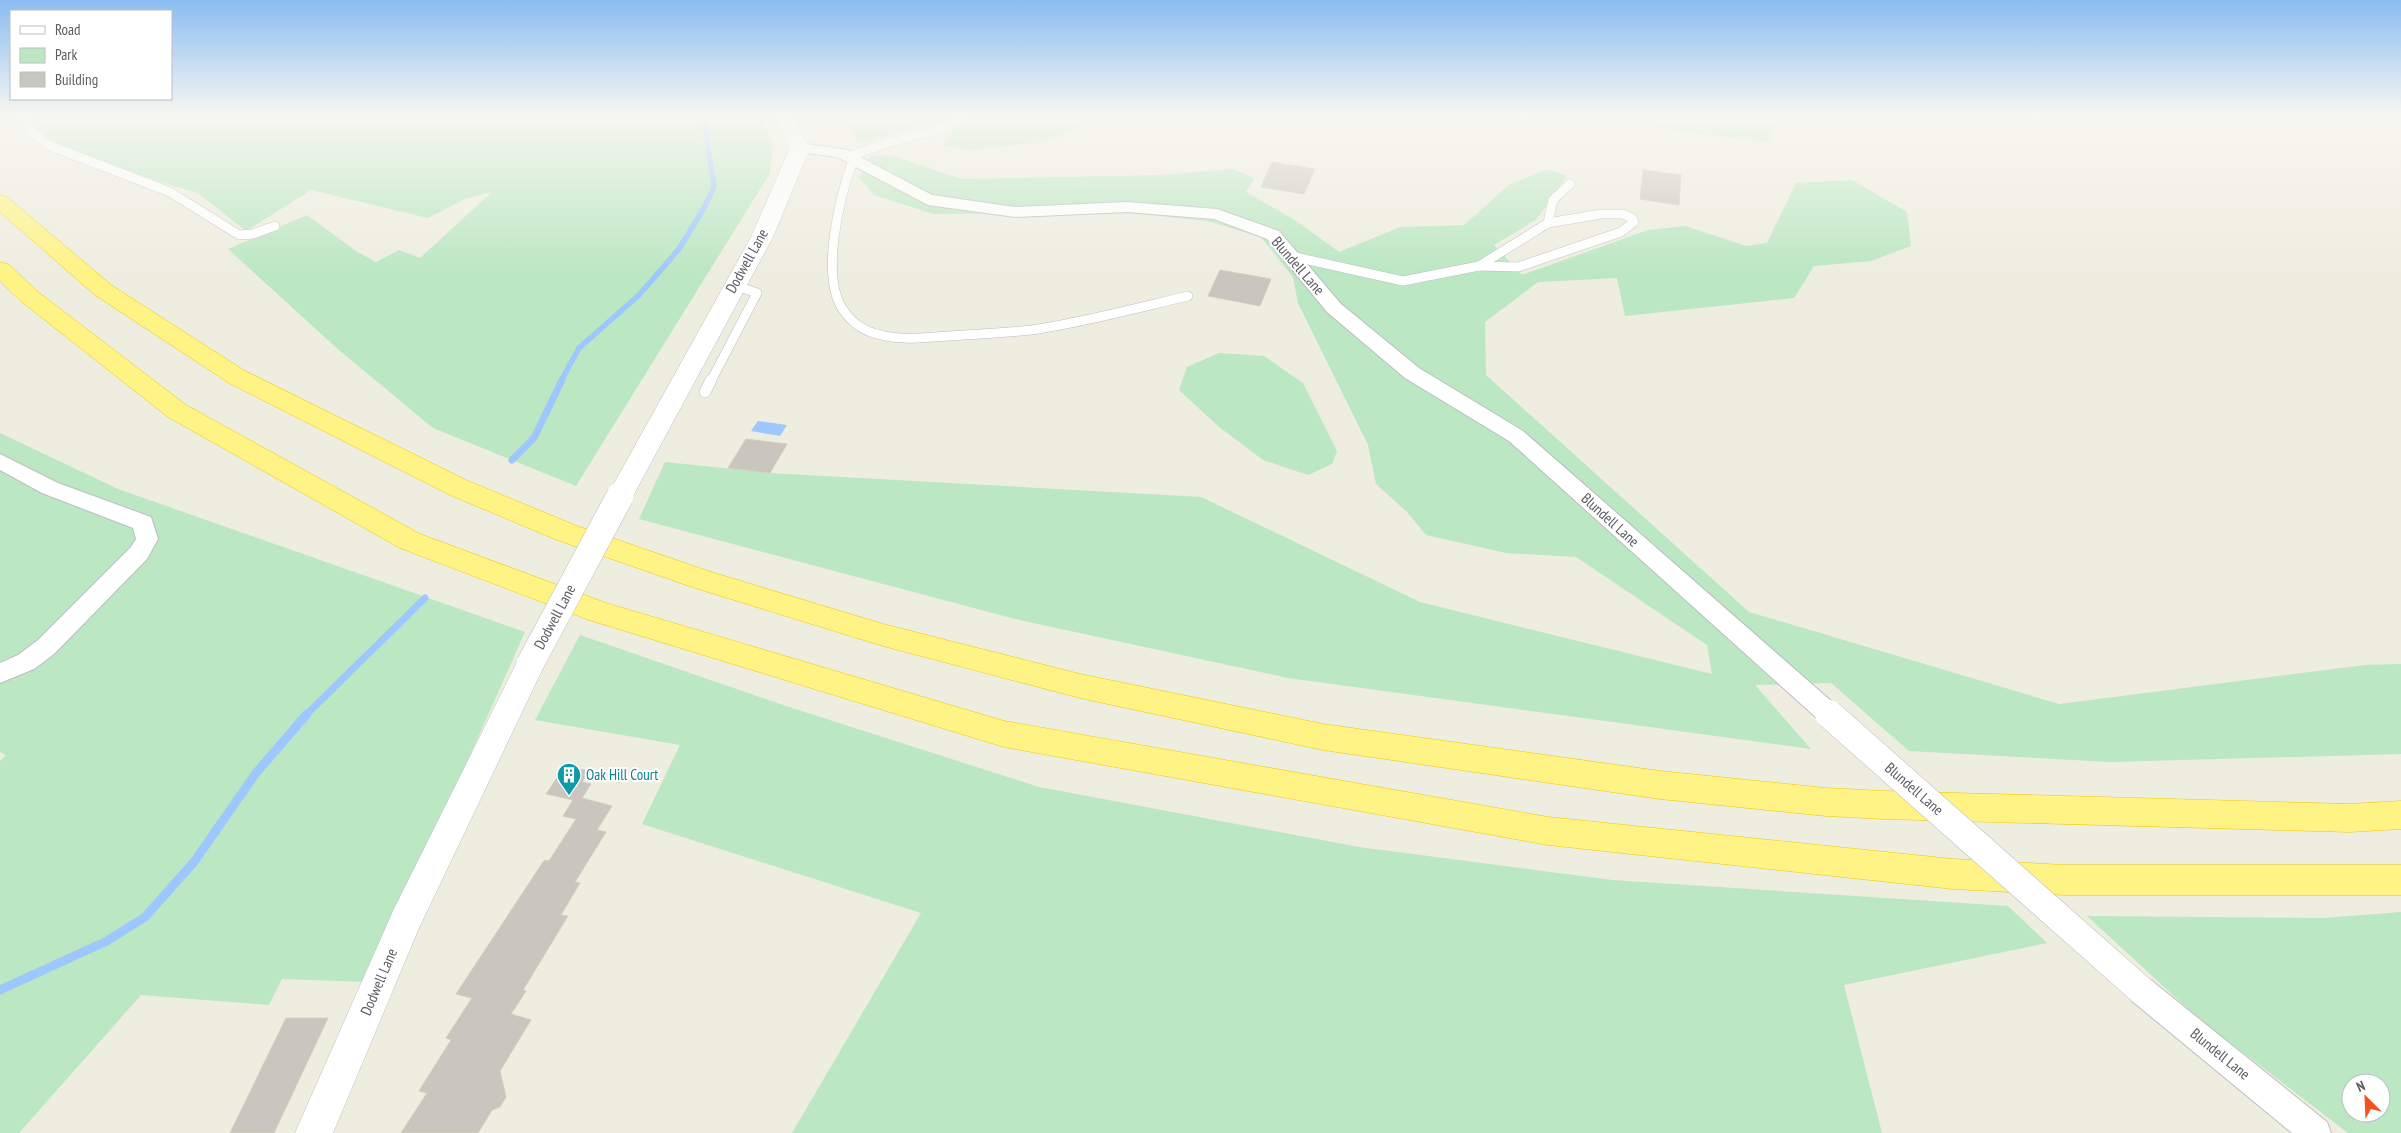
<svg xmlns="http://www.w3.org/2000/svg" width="2401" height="1133" font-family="'PT Sans Narrow',sans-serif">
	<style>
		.green { fill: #bbe7c2; fill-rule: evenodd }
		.water { fill: #9fc7ff }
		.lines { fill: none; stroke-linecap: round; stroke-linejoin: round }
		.stream-far2 { stroke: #9fc7ff; stroke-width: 5.5 }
		.stream-far1 { stroke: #9fc7ff; stroke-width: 7 }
		.stream { stroke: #9fc7ff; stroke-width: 9 }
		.building { fill: #c8c6be; stroke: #d2cfbf }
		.lane-far1-casing { stroke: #bbbdc3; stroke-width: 10 }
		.lane-casing { stroke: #bbbdc3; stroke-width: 12 }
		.street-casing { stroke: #bbbdc3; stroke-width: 2 }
		.secondary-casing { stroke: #bbbec6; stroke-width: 1 }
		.highway-casing { stroke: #eec700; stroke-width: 1 }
		.lane-far1 { stroke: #fff; stroke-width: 9 }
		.lane { stroke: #fff; stroke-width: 11 }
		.street { fill: #fff; fill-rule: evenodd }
		.secondary { fill: #fff; fill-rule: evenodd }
		.highway { fill: #fff386; fill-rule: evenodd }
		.street-bridge-casing { stroke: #bbbdc3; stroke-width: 29; stroke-linecap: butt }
		.secondary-bridge-casing { stroke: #bbbec6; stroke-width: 28; stroke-linecap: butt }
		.street-bridge { stroke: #fff; stroke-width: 28 }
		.secondary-bridge { stroke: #fff; stroke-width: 27 }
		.labels { text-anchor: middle; stroke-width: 4; stroke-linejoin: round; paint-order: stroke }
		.street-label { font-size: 15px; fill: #595c63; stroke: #fff }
		.culture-label { font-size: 15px; fill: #0d838f; stroke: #fff; text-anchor: start }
	</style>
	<rect width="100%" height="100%" fill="#edede0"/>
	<g class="green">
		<path d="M29 114H759L773 143 770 173 576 486 433 428 340 351 228 249 307 215 356 251 376 262 399 250 420 258 492 192 467 198 428 218 311 190 246 231 198 193 154 180 60 146 34 128Z"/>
		<path d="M848 114H955L951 119 859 143 841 116Z"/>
		<path d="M974 114H1120L1044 142 970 150 944 146 954 130Z"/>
		<path d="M1566 114H1787L1767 142 1566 117Z"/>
		<path d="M891 155 961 179 1160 175 1232 169 1255 178 1246 192 1298 222 1339 252 1400 227 1464 225 1509 185 1547 169 1567 176 1537 219 1494 245 1522 275 1648 230 1685 226 1746 246 1767 243 1796 183 1852 180 1907 212 1911 246 1871 261 1814 266 1794 298 1625 316 1617 278 1538 282 1485 322 1486 375 1749 612 2059 704 2365 665 2401 664V754L2110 762 1909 751 1831 683 1755 685 1811 749 1288 678 1015 619 639 519 665 462 770 473 1201 497 1420 602 1712 674 1707 645 1576 557 1506 553 1426 535 1407 512 1376 484 1368 445 1298 303 1293 277 1261 237 1207 221 1127 213 933 214 874 195 859 178 870 156Z"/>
		<path d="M1219 353 1264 356 1303 383 1337 451 1332 464 1308 475 1263 460 1218 426 1179 390 1187 367Z"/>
		<path d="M0 433 118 489 525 632 369 982 282 979 269 1005 141 995 19 1133H0V761L6 755 0 752Z"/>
		<path d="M580 635 786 706 1039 787 1359 847 1612 880 2008 906 2047 943 1844 985 1882 1133H792L921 913 642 824 680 745 535 720Z"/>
		<path d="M2401 912V1133H2348L2199 1019 2087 916 2324 918ZM2351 1083H2381V1113H2351Z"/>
	</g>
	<path class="water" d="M758 421 787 425 780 436 751 431Z"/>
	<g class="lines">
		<path class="stream-far2" d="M561 381 579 348 639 295 679 249 704 208 714 187 703 114"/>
		<g class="stream-far1">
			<path d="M512 460 534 438 562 380"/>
			<path d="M306 715 425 598"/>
		</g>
		<path class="stream" d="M0 990 107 941 145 917 194 862 256 773 307 714"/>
	</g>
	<g class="building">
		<path d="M1272 162 1315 169 1304 194 1261 187Z"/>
		<path d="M1643 170 1681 175 1679 205 1640 199Z"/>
		<path d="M1220 270 1271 279 1260 306 1208 296Z"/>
		<path d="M746 439 787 444 770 473 728 468Z"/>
		<path d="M565 766 589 771 582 782 591 784 582 798 612 806 597 830 606 832 575 882 580 883 561 915 568 916 523 990 526 991 511 1014 531 1020 500 1071 506 1097 500 1107 492 1110 478 1133H401L427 1093 419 1091 451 1040 446 1038 472 998 456 994 543 862 545 860 549 861 576 819 563 816 573 800 546 794Z"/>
		<path d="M286 1018H328L274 1133H230Z"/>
	</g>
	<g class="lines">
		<defs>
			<g id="lane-far1">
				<path d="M23 114 31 131 48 145 170 192 239 235 253 234 275 226"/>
				<path d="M848 157 893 141 944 128 970 114"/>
				<path d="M853 160C840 197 819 277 844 311 853 324 866 332 881 335 904 341 927 337 949 336 977 334 1005 333 1032 330 1085 322 1137 308 1188 296"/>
				<path d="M1601 214H1622L1632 218 1634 222 1621 232 1518 267 1479 266 1548 223Z"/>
				<path d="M1548 223 1553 200 1570 184"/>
				<path d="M1291 256 1403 281 1479 266"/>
				<path d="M711 381 757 293 734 285"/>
			</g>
			<path id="lane" d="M705 392 711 380"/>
			<g id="street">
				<path d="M800 143 847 150 932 195 1015 207 1127 202 1217 209 1279 231 1341 304 1419 368 1523 431 1838 707 1841 714 1838 721 1829 724 1820 721 1509 441 1405 378 1327 312 1267 239 1214 219 1127 212 1015 217 928 205 837 157 794 151 792 148 794 145Z"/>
				<path d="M0 454 58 483 151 517 158 539 147 559 54 654 34 669 0 683V663L18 655 38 640 131 547 136 539 133 528 42 493 0 470Z"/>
				<path d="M2142 977 2152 981 2327 1122 2331 1133H2292L2132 1001 2128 991 2132 981Z"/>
			</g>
			<g id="secondary">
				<path d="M772 114H791L810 148 773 237 633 496 629 503 620 505 611 503 607 496 751 237 790 148Z"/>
				<path d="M530 652 540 656 545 664 419 928 333 1133H295L393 911 520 656Z"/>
			</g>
			<g id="highway">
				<path d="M0 195 7 197 111 285 245 371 468 481 577 526 711 572 883 624 1080 674 1323 724 1660 771 1826 788 1885 791 2349 804 2401 801V829L2349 832 1885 819 1826 816 1660 799 1323 750 1080 698 883 646 695 588 557 540 450 495 229 383 95 295 0 212Z"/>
				<path d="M0 262 8 264 38 292 186 405 420 534 606 603 1004 721 1548 817 1953 859 2065 865H2401V895H2065L1953 889 1548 845 1004 747 589 620 400 548 168 417 22 302 0 281Z"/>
			</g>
		</defs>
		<use href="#lane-far1" class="lane-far1-casing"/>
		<use href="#lane" class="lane-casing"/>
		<use href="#street" class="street-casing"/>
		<use href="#secondary" class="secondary-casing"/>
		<use href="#highway" class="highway-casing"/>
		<use href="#lane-far1" class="lane-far1"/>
		<use href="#lane" class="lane"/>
		<use href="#street" class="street"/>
		<use href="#secondary" class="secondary"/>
		<use href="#highway" class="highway"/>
		<defs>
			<path id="street-bridge" d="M1829 714 2142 991"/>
			<path id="secondary-bridge" d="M530 664 620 496"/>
		</defs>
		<use href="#street-bridge" class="street-bridge-casing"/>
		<use href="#secondary-bridge" class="secondary-bridge-casing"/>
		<use href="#street-bridge" class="street-bridge"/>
		<use href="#secondary-bridge" class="secondary-bridge"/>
	</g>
	<linearGradient id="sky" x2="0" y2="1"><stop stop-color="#8bbcf1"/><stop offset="0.42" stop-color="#f7f7f1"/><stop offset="1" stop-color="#f7f7f1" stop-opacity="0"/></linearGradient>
	<rect width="2401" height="273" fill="url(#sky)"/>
	<defs>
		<symbol id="building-pin" viewBox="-11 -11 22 30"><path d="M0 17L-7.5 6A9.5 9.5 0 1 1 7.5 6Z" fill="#0f9aa8" stroke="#fff"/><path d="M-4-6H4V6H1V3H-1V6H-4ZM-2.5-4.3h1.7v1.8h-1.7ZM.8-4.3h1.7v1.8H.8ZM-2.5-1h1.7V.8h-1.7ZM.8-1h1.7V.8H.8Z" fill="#fff"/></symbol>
	</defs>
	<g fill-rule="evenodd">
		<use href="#building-pin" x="555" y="761" width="28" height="38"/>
	</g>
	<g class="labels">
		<g class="street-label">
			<text transform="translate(747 261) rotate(-61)" y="5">Dodwell Lane</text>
			<text transform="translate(1298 266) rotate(49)" y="5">Blundell Lane</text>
			<text transform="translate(1610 520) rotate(42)" y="5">Blundell Lane</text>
			<text transform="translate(555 617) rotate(-62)" y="5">Dodwell Lane</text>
			<text transform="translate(1914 789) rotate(41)" y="5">Blundell Lane</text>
			<text transform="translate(379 982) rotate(-67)" y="5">Dodwell Lane</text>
			<text transform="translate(2220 1054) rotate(39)" y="5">Blundell Lane</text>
		</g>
		<g class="culture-label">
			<text x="586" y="780">Oak Hill Court</text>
		</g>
	</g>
	<rect x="10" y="10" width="162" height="90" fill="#ffffff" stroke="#bdbec1"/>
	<rect x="20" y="26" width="25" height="8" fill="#ffffff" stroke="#bdbec1"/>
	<text x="55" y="35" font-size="15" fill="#595c63">Road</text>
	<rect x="20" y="48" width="25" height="15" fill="#bbe7c2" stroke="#bdbec1"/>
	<text x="55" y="60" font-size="15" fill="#595c63">Park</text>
	<rect x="20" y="72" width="25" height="15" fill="#c8c6be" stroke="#bdbec1"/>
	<text x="55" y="85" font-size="15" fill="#595c63">Building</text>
	<g transform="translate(2366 1098) rotate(336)"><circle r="24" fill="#ffffff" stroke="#bdbec1"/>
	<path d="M0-4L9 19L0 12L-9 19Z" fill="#f45120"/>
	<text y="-8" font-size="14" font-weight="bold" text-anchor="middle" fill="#595c63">N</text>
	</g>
</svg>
